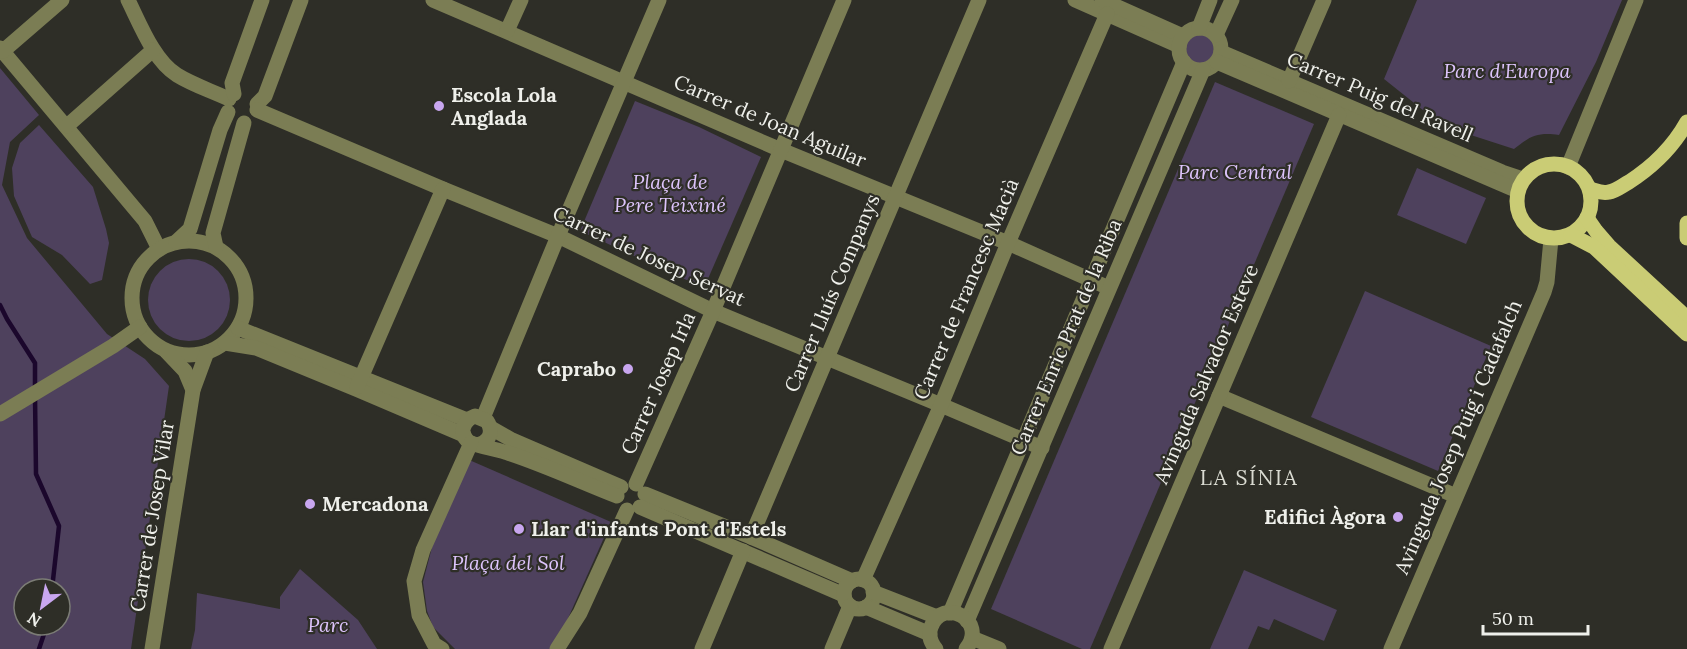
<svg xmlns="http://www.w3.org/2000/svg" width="1687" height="649" font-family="Lora,serif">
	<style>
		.green { fill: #4e415d; fill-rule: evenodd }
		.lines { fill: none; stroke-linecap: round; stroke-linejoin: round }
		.stream { stroke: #1b072c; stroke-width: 4.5 }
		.minor { stroke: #7b7d54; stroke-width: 15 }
		.major { stroke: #cacc75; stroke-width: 15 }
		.poi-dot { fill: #c8a6ef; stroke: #2e2e27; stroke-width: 2 }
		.labels { text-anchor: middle; stroke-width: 4.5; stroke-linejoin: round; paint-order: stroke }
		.park-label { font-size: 20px; font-style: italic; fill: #ddc4fc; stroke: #2e2e27 }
		.poi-label { font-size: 20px; font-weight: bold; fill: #eff0eb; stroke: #2e2e27; text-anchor: start }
		.street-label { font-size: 20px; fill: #eff0eb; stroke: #2e2e27 }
		.neighbourhood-label { font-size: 21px; letter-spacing: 1.5px; fill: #dadbd2; stroke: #2e2e27 }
	</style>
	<rect width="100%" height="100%" fill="#2e2e27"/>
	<g class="green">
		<path d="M1417 0H1622L1596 62 1559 135C1538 132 1530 136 1514 149L1443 126 1384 79Z"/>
		<circle cx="1199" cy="49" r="15"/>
		<path d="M0 68 39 115 10 142 2 185 27 238 107 334 145 359 169 386 131 649H0ZM24 589H60V625H24Z"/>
		<path d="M1215 82 1314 124 1090 649H1082L991 609Z"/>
		<path d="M635 101 699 127 761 157 704 288 580 231Z"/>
		<path d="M39 125 93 187 106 229 109 243 102 280 90 284 62 255 32 237 14 196 12 168 20 143Z"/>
		<path d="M1417 168 1486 198 1466 244 1397 215Z"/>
		<circle cx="189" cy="300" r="41"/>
		<path d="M1365 291 1491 346 1438 471 1311 417Z"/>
		<path d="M467 459 611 522 561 634 550 649H455L433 627 427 611 423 582 438 524Z"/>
		<path d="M300 569 358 620 377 649H191L195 630 197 593 280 609V597Z"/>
		<path d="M1244 570 1337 610 1324 641 1274 619 1269 630 1258 626 1248 649H1210Z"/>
	</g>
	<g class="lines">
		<g class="stream">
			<path d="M0 305 7 319 35 363V388"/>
			<path d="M35 396 36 474 59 526 52 589"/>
			<path d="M39 649 47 625"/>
		</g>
		<g class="minor">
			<path d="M128 0C140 24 154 61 177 75 193 85 212 91 229 99"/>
			<path d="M433 0 781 150 1008 243 1109 288"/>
			<path d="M1075 0 1179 46"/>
			<path d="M1102 0 1183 36"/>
			<circle cx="1200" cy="49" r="21"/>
			<path d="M1199 28 1210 0"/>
			<path d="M507 31 521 0"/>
			<path d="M1216 35 1232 0"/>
			<path d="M0 48 145 221 159 249"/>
			<path d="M3 51 62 0"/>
			<path d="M1221 52 1502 172 1523 179"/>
			<path d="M1217 62 1518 191"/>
			<path d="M1289 81 1324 0"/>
			<path d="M234 94 232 83 262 0"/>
			<path d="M257 104 265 96 301 0"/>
			<path d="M257 110 443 189 558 236 713 311 941 405 1042 448"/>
			<path d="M67 126 153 50"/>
			<path d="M1568 167 1636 0"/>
			<circle cx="189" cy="298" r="57"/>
			<path d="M176 242 190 229 220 130 228 112"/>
			<path d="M216 247 213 233 244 123"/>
			<path d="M238 328 467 420"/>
			<path d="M225 343 256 348 356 389 464 435"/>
			<path d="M166 351 185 371 193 390"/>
			<path d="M357 387 443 189"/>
			<path d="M1219 396 1456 496"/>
			<path d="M0 414 113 346 140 327"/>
			<path d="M483 418 558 236 659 0"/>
			<path d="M491 428 512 440 621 487"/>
			<path d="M480 444C491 440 493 430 487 421L475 416C464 420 458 433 468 441 472 445 500 450 508 453 545 465 581 482 617 496"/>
			<path d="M636 484 713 311 844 0"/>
			<path d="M645 494 751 537 852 581"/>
			<path d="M640 507 844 595"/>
			<path d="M751 537C828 358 902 179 979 0"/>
			<circle cx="859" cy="594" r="15"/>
			<path d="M863 580 941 405 1008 243 1107 14"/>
			<path d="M873 592 937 617"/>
			<path d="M866 607 930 634"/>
			<path d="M950 613 1184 62"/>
			<path d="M967 621 1203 70"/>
			<path d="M972 638 999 649"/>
			<path d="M152 649 193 390 207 352"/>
			<path d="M442 649 434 644 419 615 414 581 423 550 471 443"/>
			<path d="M557 649 580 613 627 510"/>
			<path d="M702 649 743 551"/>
			<path d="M832 649 850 606"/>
			<path d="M936 649C931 643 928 635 931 627 942 596 989 620 966 649"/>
			<path d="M1111 649 1339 115"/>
			<path d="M1391 649 1544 292 1547 282 1551 239"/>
		</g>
		<g class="major">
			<circle cx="1554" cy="201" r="37"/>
			<path d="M1590 189C1597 191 1602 194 1609 192 1616 191 1623 185 1629 182 1654 166 1673 147 1687 122"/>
			<path d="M1587 218 1596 231 1609 246 1687 318"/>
			<path d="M1687 223V238"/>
			<path d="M1571 235 1594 247 1687 334"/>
		</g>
	</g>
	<g class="poi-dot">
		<circle cx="439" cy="106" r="6"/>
		<circle cx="628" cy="369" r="6"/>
		<circle cx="310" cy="504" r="6"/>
		<circle cx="1398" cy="517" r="6"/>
		<circle cx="519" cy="529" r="6"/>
	</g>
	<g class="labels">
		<g class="park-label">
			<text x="1507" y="78">Parc d'Europa</text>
			<text x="1235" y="179">Parc Central</text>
			<text x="670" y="189">Plaça de<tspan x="670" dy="23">Pere Teixiné</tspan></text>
			<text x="508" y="570">Plaça del Sol</text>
			<text x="328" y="632">Parc</text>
		</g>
		<g class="poi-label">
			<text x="451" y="102">Escola Lola<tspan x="451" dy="23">Anglada</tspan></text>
			<text x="616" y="376" text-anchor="end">Caprabo</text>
			<text x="322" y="511">Mercadona</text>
			<text x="1386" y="524" text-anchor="end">Edifici Àgora</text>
			<text x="531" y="536">Llar d'infants Pont d'Estels</text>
		</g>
		<g class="street-label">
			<text transform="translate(1380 97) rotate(23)" y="7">Carrer Puig del Ravell</text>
			<text transform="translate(770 121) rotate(23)" y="7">Carrer de Joan Aguilar</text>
			<text transform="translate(649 256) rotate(25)" y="7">Carrer de Josep Servat</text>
			<text transform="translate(966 289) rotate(-67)" y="7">Carrer de Francesc Macià</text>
			<text transform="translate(832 293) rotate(-67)" y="7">Carrer Lluís Companys</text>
			<text transform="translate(1066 337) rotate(-67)" y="7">Carrer Enric Prat de la Riba</text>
			<text transform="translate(1206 374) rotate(-67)" y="7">Avinguda Salvador Esteve</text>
			<text transform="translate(658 383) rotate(-66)" y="7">Carrer Josep Irla</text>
			<text transform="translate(1458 437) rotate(-67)" y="7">Avinguda Josep Puig i Cadafalch</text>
			<text transform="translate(152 516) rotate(-81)" y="7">Carrer de Josep Vilar</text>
		</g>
		<g class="neighbourhood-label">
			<text x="1249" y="485">LA SÍNIA</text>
		</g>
	</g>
	<g transform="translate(42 607) rotate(212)"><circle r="28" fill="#2e2e27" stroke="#7b7c75" stroke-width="1.5"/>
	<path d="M0-4.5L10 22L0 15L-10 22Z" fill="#c8a6ef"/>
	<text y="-9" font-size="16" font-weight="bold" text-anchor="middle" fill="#eff0eb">N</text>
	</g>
	<path d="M1483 625v9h105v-9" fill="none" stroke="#eff0eb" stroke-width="3"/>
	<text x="1492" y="625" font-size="18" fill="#eff0eb" stroke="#2e2e27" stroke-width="4.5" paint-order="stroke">50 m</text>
</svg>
